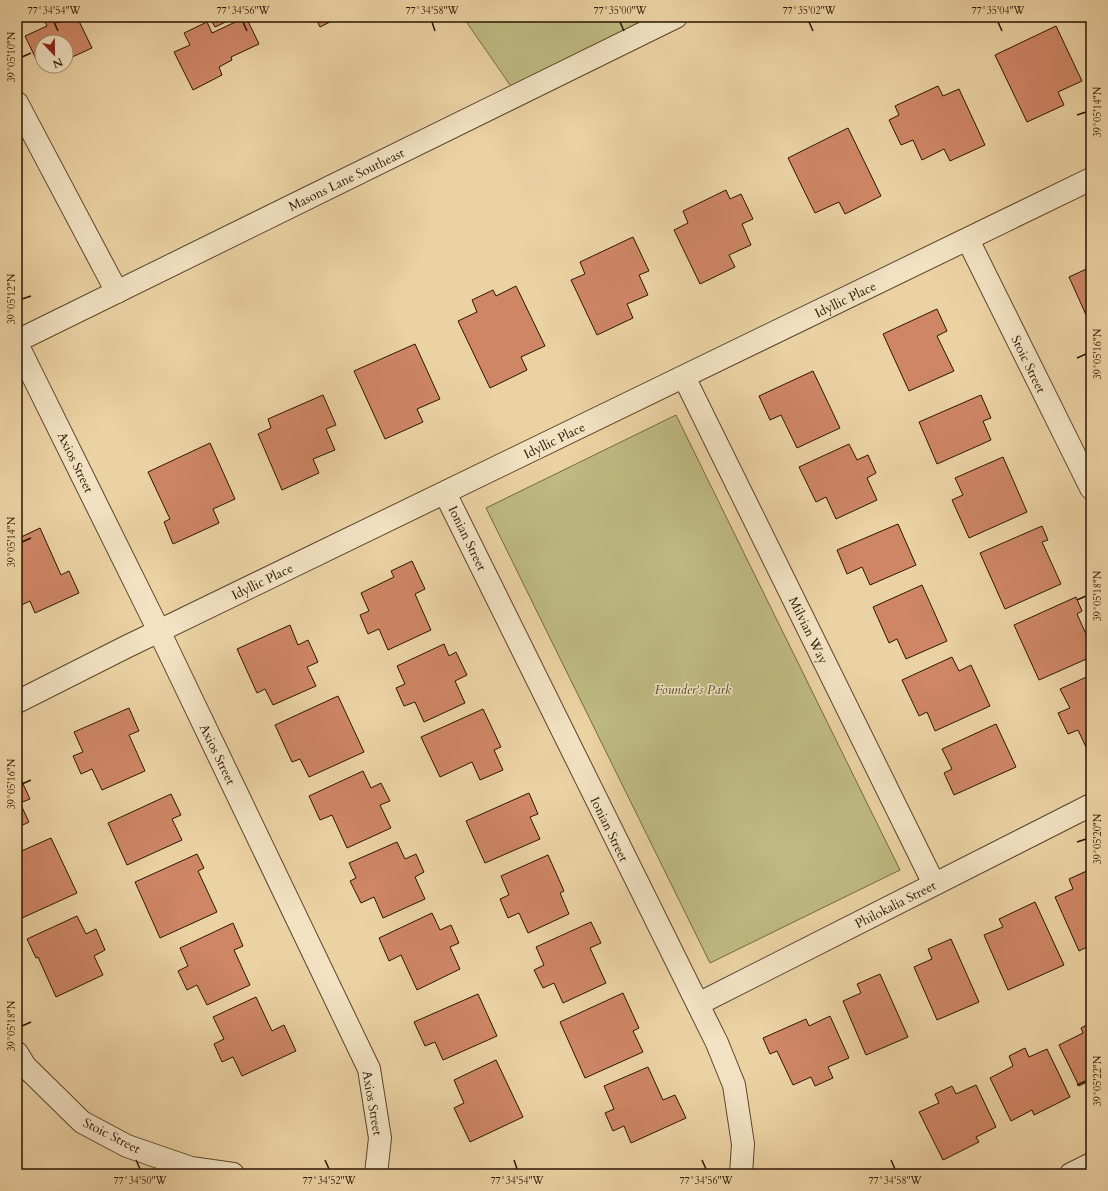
<svg xmlns="http://www.w3.org/2000/svg" width="1108" height="1191" font-family="Cardo,serif">
	<style>
		.green { fill: #beba81; stroke: #746840 }
		.building { fill: #ce8665; stroke: #2b1500 }
		.lines { fill: none; stroke-linecap: round; stroke-linejoin: round }
		.minor-casing { stroke: #5b4429; stroke-width: 24 }
		.minor { stroke: #f2e2c3; stroke-width: 22 }
		.ticks { fill: none; stroke: #2b1500; stroke-width: 1.5 }
		.labels { text-anchor: middle; stroke-width: 3; stroke-linejoin: round; paint-order: stroke }
		.street-label { font-size: 13px; fill: #2b1500; stroke: #f2e2c3 }
		.park-label { font-size: 13px; font-style: italic; fill: #574727; stroke: #f2e2c3 }
		.neatline { fill: none; stroke: #2b1500; stroke-width: 1.5 }
		.ticks-label { font-size: 10px; text-anchor: middle; fill: #2b1500 }
	</style>
	<rect width="100%" height="100%" fill="#ebd2a3"/>
	<filter id="stains"><feTurbulence type="fractalNoise" baseFrequency=".005" numOctaves="4"/><feColorMatrix values="0 0 0 0 .2 0 0 0 0 .09 0 0 0 0 .02 0 0 0 .5 -.17"/></filter>
	<radialGradient id="worn" r=".72"><stop offset=".6" stop-color="#630" stop-opacity="0"/><stop offset="1" stop-color="#630" stop-opacity=".3"/></radialGradient>
	<g class="green">
		<path d="M463 17H674L517 95Z"/>
		<path d="M676 415 900 870 710 963 486 508Z"/>
	</g>
	<g class="building">
		<path d="M50 17H55L57 23 71 17H77L92 48 70 58 66 51V42H42V61L38 63 25 36 47 26 44 20Z"/>
		<path d="M209 17H236L215 27Z"/>
		<path d="M246 17 259 44 231 57 232 60 219 67 222 75 193 90 174 52 190 45 184 33 207 22 212 33Z"/>
		<path d="M315 17H340L320 27Z"/>
		<path d="M1056 26 1082 81 1058 92 1064 105 1027 122 995 55Z"/>
		<path d="M938 86 943 96 959 89 985 145 950 161 944 149 922 160 913 140 901 145 889 120 899 115 895 106Z"/>
		<path d="M848 128 881 196 845 214 839 202 815 213 788 158Z"/>
		<path d="M726 190 730 199 741 194 753 219 742 224 751 245 729 255 735 267 700 284 674 230 688 223 683 211Z"/>
		<path d="M633 237 649 271 639 275 648 295 627 304 633 318 597 335 571 280 585 274 580 262Z"/>
		<path d="M1091 267V315L1087 317 1069 277Z"/>
		<path d="M516 286 545 346 521 357 527 370 490 388 458 321 477 312 472 300 493 290 496 296Z"/>
		<path d="M937 309 947 331 937 336 954 371 909 391 883 334Z"/>
		<path d="M415 344 440 399 417 409 423 422 385 439 354 371Z"/>
		<path d="M813 371 840 428 797 448 781 415 770 420 759 396Z"/>
		<path d="M323 395 336 425 326 429 335 450 313 459 319 473 282 490 258 434 271 428 268 419Z"/>
		<path d="M981 395 991 418 983 421 991 440 937 464 919 422Z"/>
		<path d="M210 443 235 499 213 509 219 523 173 544 164 522 170 519 148 472Z"/>
		<path d="M849 444 857 460 868 455 876 473 867 478 877 500 836 519 826 497 816 502 799 467Z"/>
		<path d="M1003 457 1027 512 969 538 952 500 963 495 955 478Z"/>
		<path d="M898 524 916 565 870 585 862 567 847 574 837 550Z"/>
		<path d="M1042 526 1048 540 1042 542 1061 584 1005 609 980 553Z"/>
		<path d="M40 528 61 575 69 571 79 593 35 613 30 601 17 607V539Z"/>
		<path d="M412 561 425 589 415 594 431 630 388 650 379 629 368 634 360 615 369 611 361 593 394 577 391 571Z"/>
		<path d="M922 585 947 641 906 659 897 639 889 643 873 607Z"/>
		<path d="M1076 597 1082 611 1077 614 1091 645V657L1039 680 1014 625Z"/>
		<path d="M290 625 298 645 308 640 318 662 307 667 316 686 273 705 265 689 257 693 237 649Z"/>
		<path d="M444 644 449 656 456 652 467 675 455 681 465 703 424 722 415 702 404 706 396 688 405 684 397 666Z"/>
		<path d="M952 657 959 671 971 665 990 706 935 731 927 712 919 716 902 680Z"/>
		<path d="M1091 675V745L1086 747 1078 730 1068 734 1058 713 1070 708 1060 689Z"/>
		<path d="M338 696 364 752 309 777 300 759 292 762 275 725Z"/>
		<path d="M129 708 139 731 129 735 145 771 102 790 92 769 81 774 73 756 83 752 74 732Z"/>
		<path d="M483 709 501 747 494 750 503 770 480 780 472 762 440 777 421 737Z"/>
		<path d="M996 724 1016 767 954 795 944 773 952 769 942 749Z"/>
		<path d="M17 771 30 799 20 803 29 822 17 828Z"/>
		<path d="M363 771 371 788 381 783 390 801 380 805 391 828 347 848 332 815 320 820 309 796Z"/>
		<path d="M529 793 538 814 530 817 540 839 485 863 466 821Z"/>
		<path d="M171 794 181 815 172 819 182 840 127 865 108 823Z"/>
		<path d="M51 838 77 893 22 918 17 908V853Z"/>
		<path d="M397 842 405 859 416 854 424 872 415 877 425 899 383 918 374 897 361 903 350 881 356 878 349 863Z"/>
		<path d="M197 854 204 868 198 871 217 912 160 938 135 882Z"/>
		<path d="M548 855 564 891 560 893 569 914 528 933 519 913 508 918 500 899 509 895 501 876Z"/>
		<path d="M1091 869V945L1079 951 1055 897 1073 889 1069 879Z"/>
		<path d="M1035 902 1064 965 1008 990 984 935 1003 927 999 919Z"/>
		<path d="M432 913 440 930 451 925 459 943 450 947 460 969 417 990 401 955 389 961 379 938Z"/>
		<path d="M77 916 86 934 96 929 105 950 94 956 103 975 56 997 38 957 36 958 27 939Z"/>
		<path d="M591 922 601 943 590 948 606 983 563 1003 554 983 543 988 534 970 544 965 536 947Z"/>
		<path d="M233 923 243 946 234 950 250 985 207 1005 197 985 187 990 178 971 188 966 180 948Z"/>
		<path d="M951 939 979 1002 937 1020 914 967 932 959 928 949Z"/>
		<path d="M880 974 908 1037 866 1055 843 1001 861 993 857 984Z"/>
		<path d="M623 993 639 1028 633 1031 643 1052 585 1078 560 1022Z"/>
		<path d="M478 994 497 1036 443 1060 435 1042 425 1046 414 1022Z"/>
		<path d="M256 997 272 1031 284 1025 296 1051 242 1076 233 1057 222 1062 214 1044 224 1039 213 1017Z"/>
		<path d="M830 1016 849 1058 828 1067 833 1078 815 1086 811 1077 793 1085 777 1051 770 1054 763 1038 806 1019 809 1026Z"/>
		<path d="M1091 1023V1080L1079 1086 1059 1045 1083 1033 1081 1028Z"/>
		<path d="M1025 1048 1029 1057 1047 1049 1070 1097 1034 1115 1032 1110 1011 1121 990 1078 1013 1066 1009 1056Z"/>
		<path d="M496 1060 523 1117 470 1142 454 1108 464 1103 454 1080Z"/>
		<path d="M648 1067 663 1100 675 1095 686 1118 631 1143 624 1126 613 1131 605 1113 614 1109 604 1086Z"/>
		<path d="M976 1085 996 1127 976 1137 979 1142 943 1160 919 1112 939 1103 935 1094 952 1086 956 1094Z"/>
	</g>
	<g class="lines">
		<defs>
			<g id="minor">
				<path d="M17 103 117 292"/>
				<path d="M968 240 1091 488"/>
				<path d="M17 341 676 17"/>
				<path d="M17 344 159 631 369 1069 380 1138 376 1174"/>
				<path d="M684 377 934 884"/>
				<path d="M445 493 717 1043 734 1085 743 1144 741 1174"/>
				<path d="M17 702 126 647 1091 179"/>
				<path d="M698 1004 1091 805"/>
				<path d="M17 1053 25 1066 82 1122 127 1146 191 1168 233 1174"/>
				<path d="M1071 1174 1091 1164"/>
			</g>
		</defs>
		<use href="#minor" class="minor-casing"/>
		<use href="#minor" class="minor"/>
	</g>
	<path class="ticks" d="M54 22 58 31M243 22 247 31M432 22 435 31M620 22 624 31M809 22 813 31M998 22 1002 31M22 57 31 53M1077 115 1086 112M22 299 31 296M1077 358 1086 354M22 542 31 538M1077 600 1086 596M22 784 31 780M1077 842 1086 839M22 1026 31 1022M1077 1085 1086 1081M136 1160 140 1169M325 1160 329 1169M514 1160 517 1169M702 1160 706 1169M891 1160 895 1169"/>
	<g class="labels">
		<g class="street-label">
			<text transform="translate(346 179) rotate(-26)" y="5">Masons Lane Southeast</text>
			<text transform="translate(845 299) rotate(-26)" y="5">Idyllic Place</text>
			<text transform="translate(1029 364) rotate(64)" y="5">Stoic Street</text>
			<text transform="translate(554 440) rotate(-26)" y="5">Idyllic Place</text>
			<text transform="translate(76 462) rotate(64)" y="5">Axios Street</text>
			<text transform="translate(468 538) rotate(64)" y="5">Ionian Street</text>
			<text transform="translate(262 581) rotate(-26)" y="5">Idyllic Place</text>
			<text transform="translate(809 630) rotate(64)" y="5">Milvian Way</text>
			<text transform="translate(218 754) rotate(64)" y="5">Axios Street</text>
			<text transform="translate(610 829) rotate(64)" y="5">Ionian Street</text>
			<text transform="translate(895 904) rotate(-27)" y="5">Philokalia Street</text>
			<text transform="translate(373 1103) rotate(80)" y="5">Axios Street</text>
			<text transform="translate(112 1135) rotate(27)" y="5">Stoic Street</text>
		</g>
		<g class="park-label">
			<text x="693" y="694">Founder's Park</text>
		</g>
	</g>
	<rect width="1108" height="1191" fill="none" stroke="#ebd2a3" stroke-width="44"/>
	<g transform="translate(54 54) rotate(158)"><circle r="19" fill="#f2e2c3" stroke="#a29075"/>
	<path d="M0-3L7 15L0 10L-7 15Z" fill="#8f2418"/>
	<text y="-6" font-size="11" font-weight="bold" text-anchor="middle" fill="#2b1500">N</text>
	</g>
	<rect x="22" y="22" width="1064" height="1147" class="neatline"/>
	<g class="ticks-label">
		<text x="54" y="14">77°34'54"W</text>
		<text x="243" y="14">77°34'56"W</text>
		<text x="432" y="14">77°34'58"W</text>
		<text x="620" y="14">77°35'00"W</text>
		<text x="809" y="14">77°35'02"W</text>
		<text x="998" y="14">77°35'04"W</text>
		<text transform="translate(11 57) rotate(-90)" y="4">39°05'10"N</text>
		<text transform="translate(1097 112) rotate(-90)" y="4">39°05'14"N</text>
		<text transform="translate(11 299) rotate(-90)" y="4">39°05'12"N</text>
		<text transform="translate(1097 354) rotate(-90)" y="4">39°05'16"N</text>
		<text transform="translate(11 542) rotate(-90)" y="4">39°05'14"N</text>
		<text transform="translate(1097 596) rotate(-90)" y="4">39°05'18"N</text>
		<text transform="translate(11 784) rotate(-90)" y="4">39°05'16"N</text>
		<text transform="translate(1097 839) rotate(-90)" y="4">39°05'20"N</text>
		<text transform="translate(11 1026) rotate(-90)" y="4">39°05'18"N</text>
		<text transform="translate(1097 1081) rotate(-90)" y="4">39°05'22"N</text>
		<text x="140" y="1184">77°34'50"W</text>
		<text x="329" y="1184">77°34'52"W</text>
		<text x="517" y="1184">77°34'54"W</text>
		<text x="706" y="1184">77°34'56"W</text>
		<text x="895" y="1184">77°34'58"W</text>
	</g>
	<rect width="100%" height="100%" filter="url(#stains)"/>
	<rect width="100%" height="100%" fill="url(#worn)"/>
</svg>
